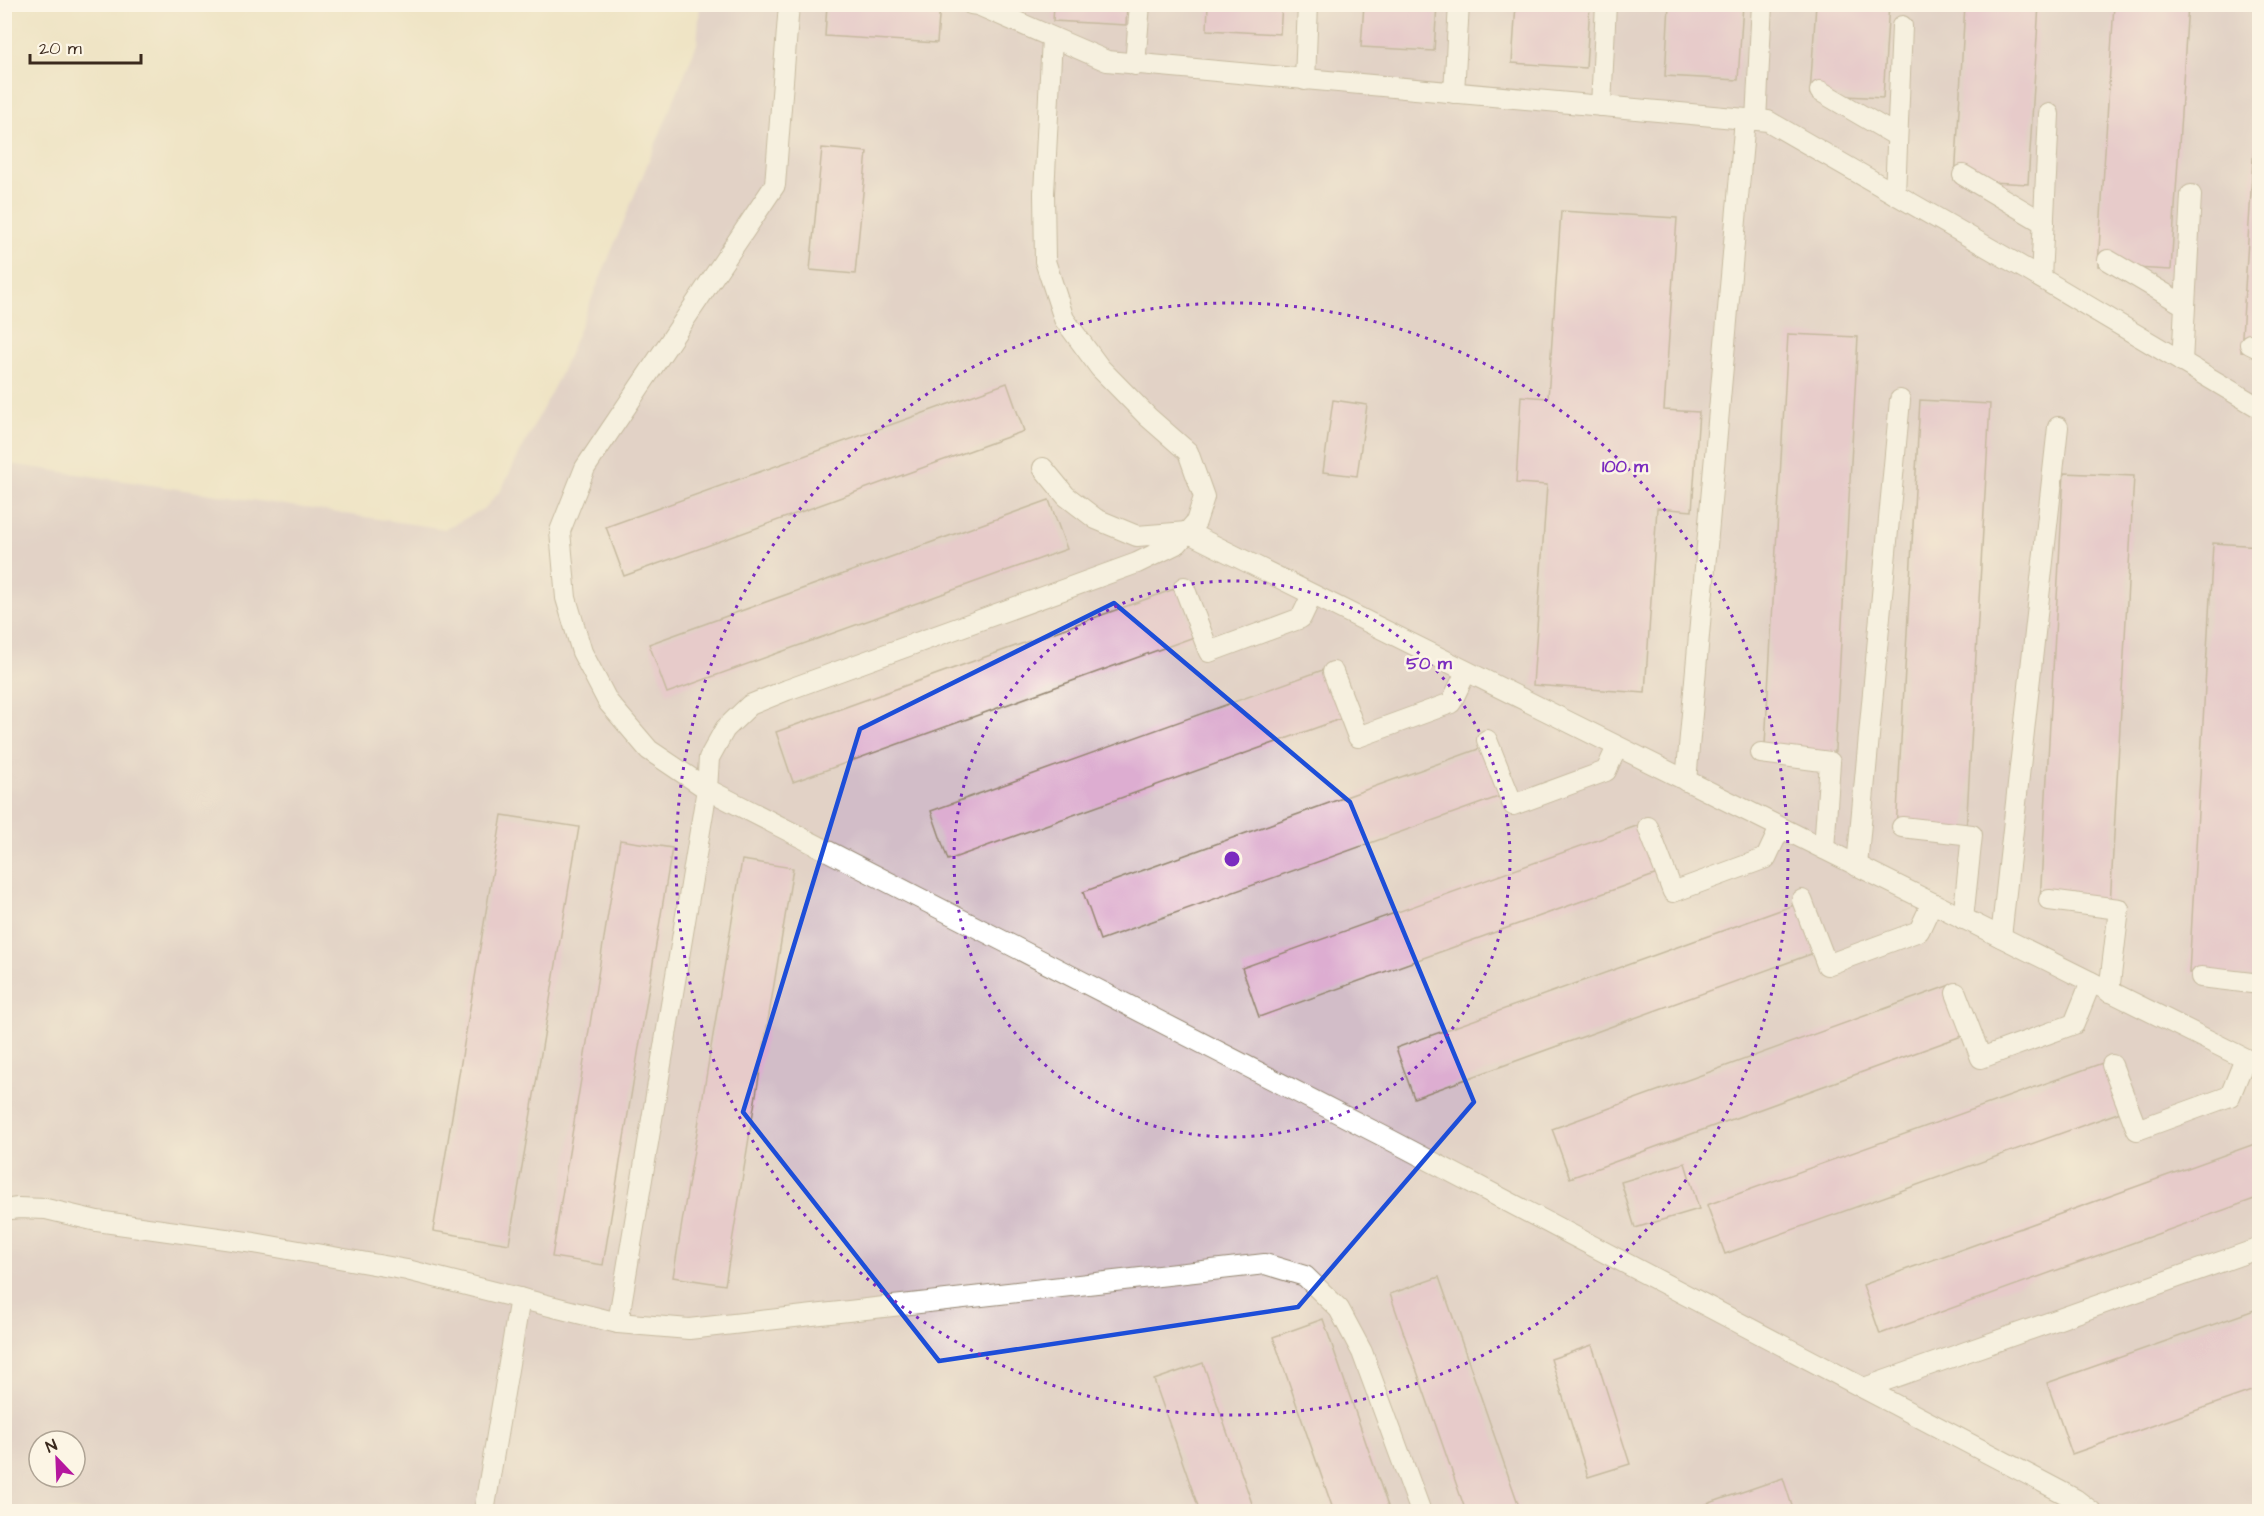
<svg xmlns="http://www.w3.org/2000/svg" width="2264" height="1516" font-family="'Architects Daughter',sans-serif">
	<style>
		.industrial { fill: #d2bdc8; fill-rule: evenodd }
		.building { fill: #ddadd1 }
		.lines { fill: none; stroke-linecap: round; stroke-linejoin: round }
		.lane-casing { stroke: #958772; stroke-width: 22 }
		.lane { stroke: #fff; stroke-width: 20 }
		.marked { fill: none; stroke: #1d4ed8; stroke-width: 4.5; stroke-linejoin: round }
		.ring { fill: none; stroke: #7b2cbf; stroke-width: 3; stroke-dasharray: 3 6 }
		.centre { fill: #7b2cbf; stroke: #fcf5e5; stroke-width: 3 }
		.ring-label { font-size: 18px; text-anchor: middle; font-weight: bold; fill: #7b2cbf; stroke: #fcf5e5; stroke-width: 5; stroke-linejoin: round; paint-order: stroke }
	</style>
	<rect width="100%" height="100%" fill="#fcf5e5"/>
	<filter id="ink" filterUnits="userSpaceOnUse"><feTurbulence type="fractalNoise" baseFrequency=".0167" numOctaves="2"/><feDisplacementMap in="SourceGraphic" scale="12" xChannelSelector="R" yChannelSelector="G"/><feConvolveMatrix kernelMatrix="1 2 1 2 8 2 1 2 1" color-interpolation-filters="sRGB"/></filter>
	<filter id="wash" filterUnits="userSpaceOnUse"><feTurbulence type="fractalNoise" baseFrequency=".008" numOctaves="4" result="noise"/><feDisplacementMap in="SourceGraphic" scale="24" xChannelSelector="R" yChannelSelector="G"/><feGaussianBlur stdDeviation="1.35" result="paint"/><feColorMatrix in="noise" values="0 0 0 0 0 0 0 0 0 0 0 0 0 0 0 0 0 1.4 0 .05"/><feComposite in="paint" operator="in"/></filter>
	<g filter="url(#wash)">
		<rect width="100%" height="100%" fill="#efe4c5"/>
		<path class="industrial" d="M700 5H2259V1511H5L4 463 445 529 485 508 501 490 561 373 697 44ZM39 1441H75V1477H39Z"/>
		<g id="blocks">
			<g class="building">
				<path d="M827 4H940L937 43 825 36Z"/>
				<path d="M1054 4H1127L1126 25 1053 21Z"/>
				<path d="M1208 4H1282L1280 34 1207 30Z"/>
				<path d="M1364 4H1437L1434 51 1361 47Z"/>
				<path d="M1516 4H1590L1586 68 1512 63Z"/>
				<path d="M1669 4H1743L1738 80 1665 76Z"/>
				<path d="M1816 4H1889L1883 98 1810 94Z"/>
				<path d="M1965 4H2039L2028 184 1955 180Z"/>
				<path d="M2114 4H2188L2171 270 2098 266Z"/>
				<path d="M2258 80H2260V353L2241 352Z"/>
				<path d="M822 148 867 152 855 274 810 270Z"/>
				<path d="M1561 211 1677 218 1664 410 1699 412 1692 511 1657 508 1645 693 1533 685 1547 485 1516 483 1521 396 1548 398Z"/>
				<path d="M1788 334 1858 337 1834 767 1764 763Z"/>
				<path d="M1007 383 1024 431 624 576 606 527Z"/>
				<path d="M1333 400 1367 405 1357 476 1323 472Z"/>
				<path d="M1920 400 1990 404 1966 833 1896 830Z"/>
				<path d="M2064 473 2134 476 2110 906 2040 902Z"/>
				<path d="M1049 500 1067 549 667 693 649 644Z"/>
				<path d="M2213 543 2260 546 2258 977 2189 973Z"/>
				<path d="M1177 588 1194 637 793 782 776 732Z"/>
				<path d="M1331 667 1349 716 948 860 931 811Z"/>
				<path d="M1484 747 1501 796 1100 940 1083 892Z"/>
				<path d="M502 815 579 827 509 1244 433 1231Z"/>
				<path d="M1642 824 1660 873 1259 1017 1242 968Z"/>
				<path d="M620 840 672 848 603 1265 552 1257Z"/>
				<path d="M742 860 793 868 725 1285 673 1277Z"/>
				<path d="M1797 904 1814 953 1414 1098 1396 1048Z"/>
				<path d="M1953 984 1970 1033 1570 1178 1552 1129Z"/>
				<path d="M2108 1061 2126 1110 1725 1254 1707 1205Z"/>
				<path d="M2260 1142V1197L1880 1334 1863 1285Z"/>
				<path d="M1685 1163 1699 1209 1635 1228 1621 1182Z"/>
				<path d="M1439 1277 1521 1512H1466L1390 1294Z"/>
				<path d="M2260 1308V1388L2072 1454 2047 1383Z"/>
				<path d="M1323 1319 1390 1512H1334L1273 1337Z"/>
				<path d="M1592 1345 1630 1464 1588 1477 1551 1359Z"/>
				<path d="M1203 1363 1255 1512H1200L1154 1380Z"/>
				<path d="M1783 1478 1794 1512H1686V1511Z"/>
			</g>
		</g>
	</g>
	<g filter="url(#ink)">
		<use href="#blocks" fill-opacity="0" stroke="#958772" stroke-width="1.5"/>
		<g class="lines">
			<defs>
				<g id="lane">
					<path d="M789 4 775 185 585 468 560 531 566 598 582 652 608 702 649 750 707 789 1381 1135 2075 1499 2092 1512"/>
					<path d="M971 4 978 5 1107 61 1768 121 2029 271 2260 408"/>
					<path d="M1135 65 1140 4"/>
					<path d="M1305 80 1308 4"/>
					<path d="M1820 91 1897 136"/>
					<path d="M1454 93 1459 4"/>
					<path d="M1601 106 1606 4"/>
					<path d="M1756 120 1762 4"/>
					<path d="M1963 175 2044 223"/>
					<path d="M1895 194 1902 26"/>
					<path d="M2108 260 2184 305"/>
					<path d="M2041 278 2049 114"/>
					<path d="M2250 344 2260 349"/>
					<path d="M2182 362 2191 195"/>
					<path d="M1043 468 1066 496 1096 519 1137 536 1187 532 2260 1066"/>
					<path d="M1184 587 1209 652 1301 618 1312 595"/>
					<path d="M1333 672 1358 737 1451 703 1466 672"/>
					<path d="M1487 740 1513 805 1606 771 1617 747"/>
					<path d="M1761 753 1830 762 1824 849"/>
					<path d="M1686 781 1745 119"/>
					<path d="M1648 827 1673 892 1766 858 1780 828"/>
					<path d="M1902 827 1972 835 1963 919"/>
					<path d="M1857 866 1900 400"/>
					<path d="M1802 900 1827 965 1919 931 1932 903"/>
					<path d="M2049 900 2119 909 2109 992"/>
					<path d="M2001 937 2058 427"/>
					<path d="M2201 977 2260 984"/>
					<path d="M1956 993 1981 1058 2074 1024 2091 982"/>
					<path d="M2112 1065 2137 1130 2230 1096 2245 1059"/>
					<path d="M4 1210 18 1208 46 1209 97 1221 254 1243 407 1270 618 1323 689 1329 1265 1264 1305 1276 1339 1309 1362 1352 1421 1512"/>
					<path d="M618 1323 707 789 709 758 725 729 750 705 787 690 1137 563 1178 543 1196 522 1204 497 1188 452 1148 417 1100 368 1064 319 1045 261 1044 193 1052 38"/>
					<path d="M1864 1388 2260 1248"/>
					<path d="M484 1512 520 1298"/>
				</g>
			</defs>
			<use href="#lane" class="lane-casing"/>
			<use href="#lane" class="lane"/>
		</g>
	</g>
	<path d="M0 0H2264V1516H0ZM1114 603 1350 802 1474 1102 1298 1307 939 1361 743 1112 860 729Z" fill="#efe4c5" fill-opacity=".55" fill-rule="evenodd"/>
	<path class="marked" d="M1114 603 1350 802 1474 1102 1298 1307 939 1361 743 1112 860 729Z"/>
	<g class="ring">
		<circle cx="1232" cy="859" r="278"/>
		<circle cx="1232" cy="859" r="556"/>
	</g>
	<circle cx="1232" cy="859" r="9" class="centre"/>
	<g class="ring-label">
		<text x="1625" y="472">100 m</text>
		<text x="1429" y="669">50 m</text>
	</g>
	<rect width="2264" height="1516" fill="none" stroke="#fcf5e5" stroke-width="24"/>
	<g transform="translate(57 1459) rotate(337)"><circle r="28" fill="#fcf5e5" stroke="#afa495" stroke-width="1.5"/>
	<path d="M0-4.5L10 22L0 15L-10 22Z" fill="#b5179e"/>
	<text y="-9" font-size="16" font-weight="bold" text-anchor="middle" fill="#3b2a1e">N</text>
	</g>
	<path d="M30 54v9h111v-9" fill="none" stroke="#3b2a1e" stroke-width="3"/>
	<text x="39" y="54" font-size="18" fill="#3b2a1e" stroke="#fcf5e5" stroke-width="4.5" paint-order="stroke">20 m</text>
</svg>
